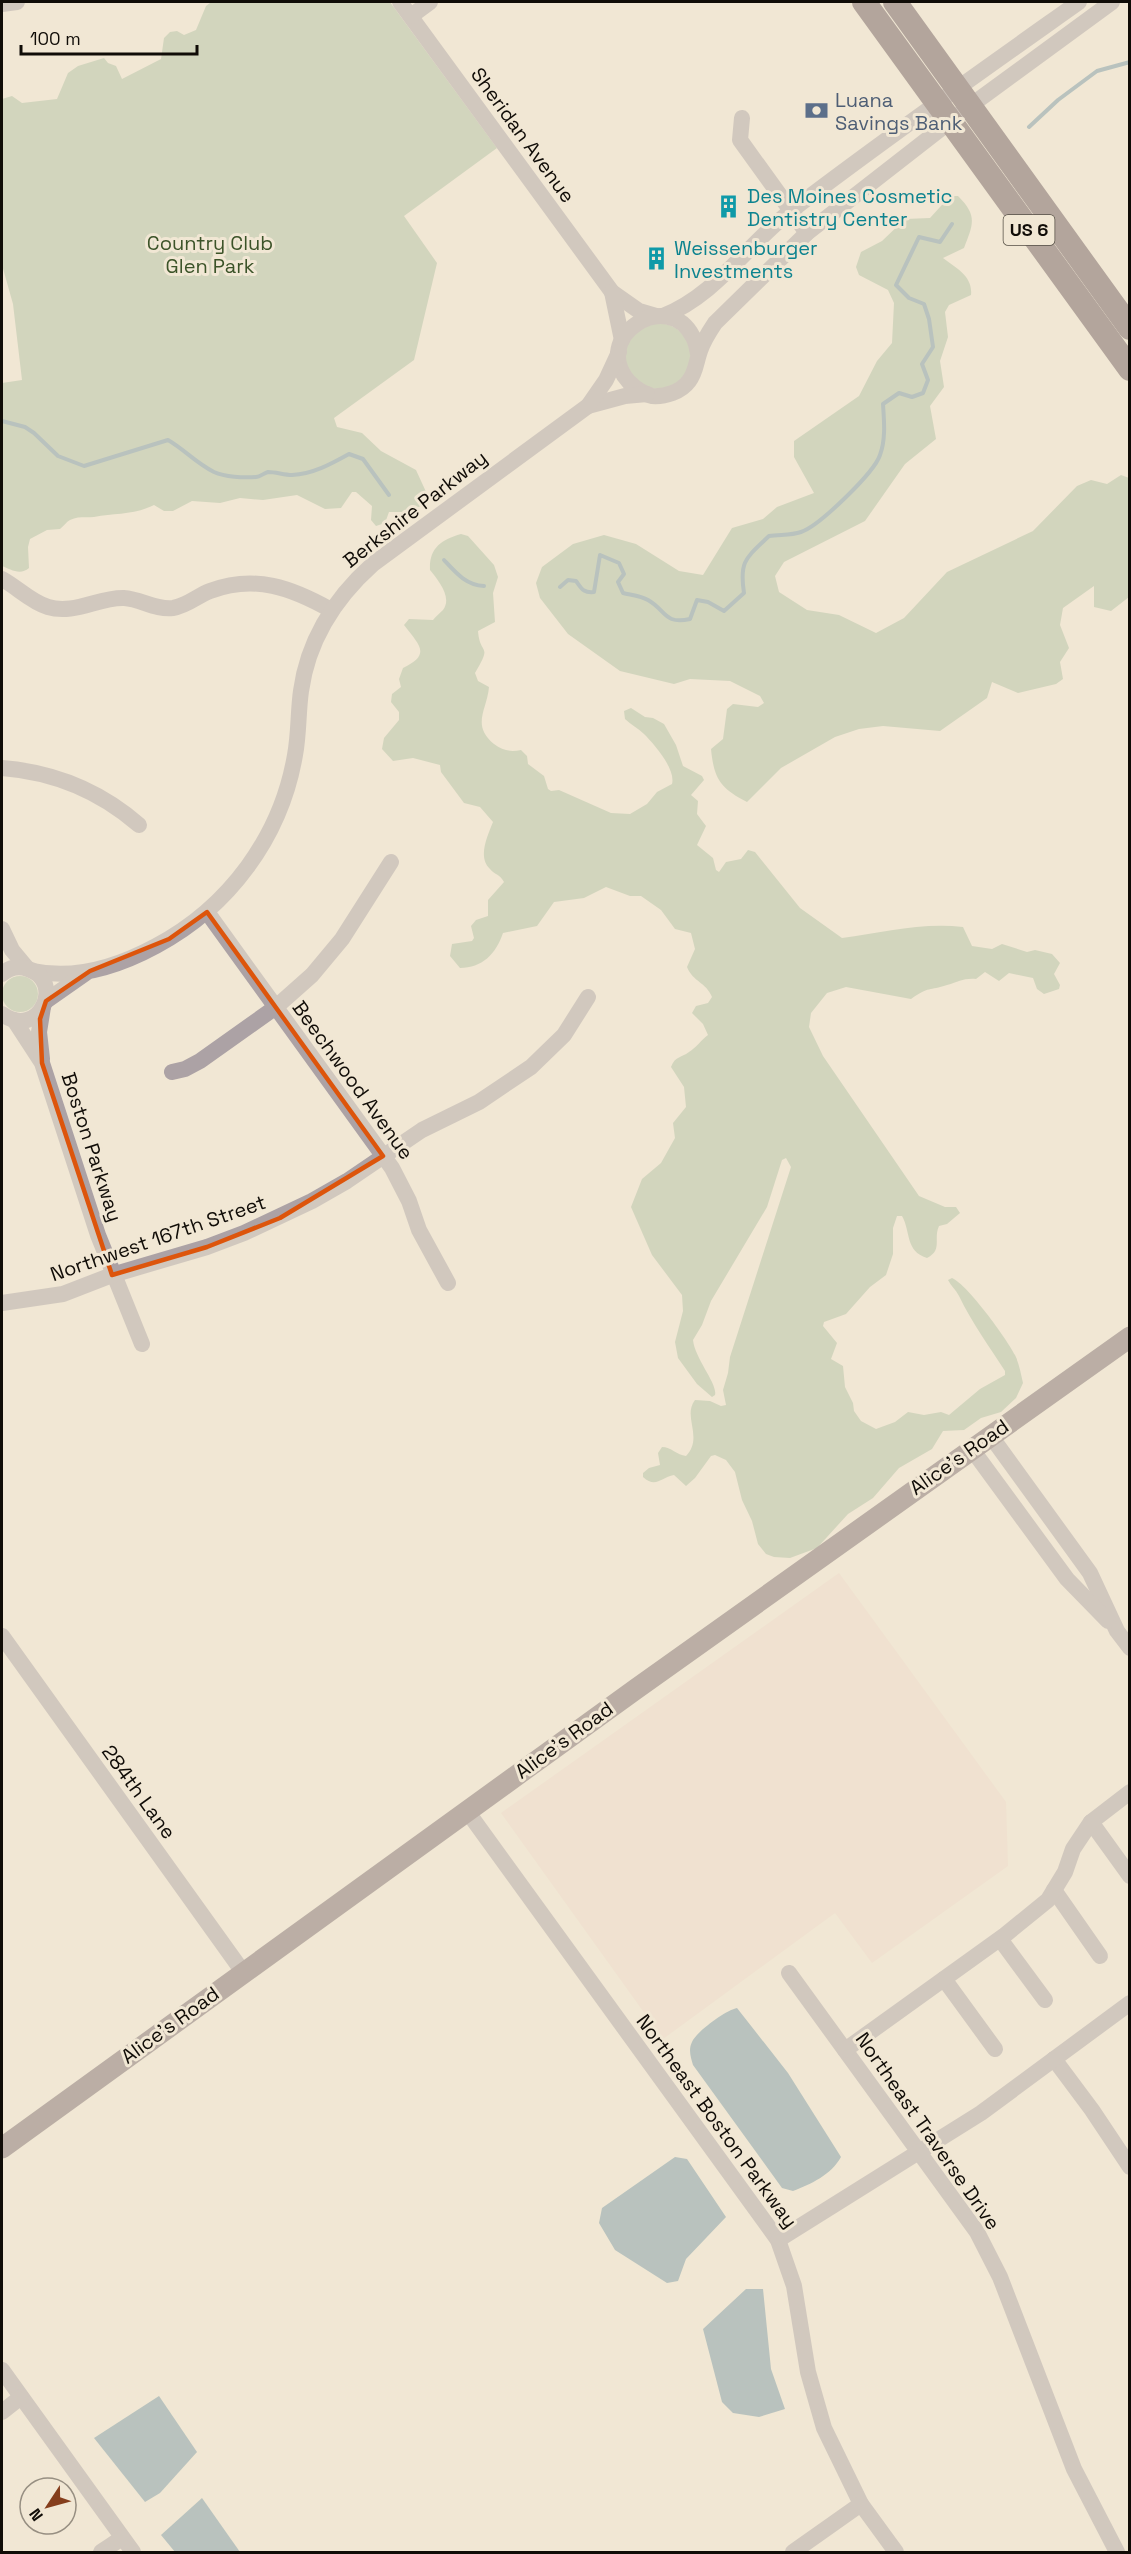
<svg xmlns="http://www.w3.org/2000/svg" width="1131" height="2554" font-family="'Space Grotesk',sans-serif">
	<style>
		.industrial { fill: #efd9cc }
		.green { fill: #aebea3 }
		.water { fill: #7596a4 }
		.lines { fill: none; stroke-linecap: round; stroke-linejoin: round }
		.stream { stroke: #7596a4; stroke-width: 4 }
		.minor { stroke: #aca2a5; stroke-width: 16 }
		.major { stroke: #7a696d; stroke-width: 21 }
		.highway { stroke: #685459; stroke-width: 24 }
		.marked { fill: none; stroke: #dd550c; stroke-width: 4.5; stroke-linejoin: round }
		.labels { text-anchor: middle; stroke-width: 6; stroke-linejoin: round; paint-order: stroke }
		.shield { fill: #f1e7d4; stroke: #544e44; stroke-width: 1.5 }
		.shield-label { font-size: 18px; font-weight: bold; fill: #100c07 }
		.service-label { font-size: 20px; fill: #4e5e75; stroke: #f1e7d4; text-anchor: start }
		.street-label { font-size: 20px; fill: #100c07; stroke: #f1e7d4 }
		.culture-label { font-size: 20px; fill: #0d838f; stroke: #f1e7d4; text-anchor: start }
		.park-label { font-size: 20px; fill: #3b5328; stroke: #f1e7d4 }
	</style>
	<rect width="100%" height="100%" fill="#f1e7d4"/>
	<path class="industrial" d="M839 1573 1006 1802 1008 1866 872 1963 835 1913 663 2039 501 1813Z"/>
	<g class="green">
		<path d="M225 2H390L497 148 404 216 437 263 414 360 334 418 337 427 362 433 381 451 416 470 427 494 421 506 406 512H389L385 523 376 526 371 520 372 506 356 492H352L341 508 325 509 297 495 263 500 240 498 220 503 192 501 173 511H164L154 505C134 515 115 513 94 517 86 518 78 516 70 520 66 522 64 526 60 529L47 530 30 539 28 547 29 568C20 576 10 569 2 566V383L22 380 13 304 2 265V99L12 96 22 103 57 99 68 73 78 66 104 58 108 63 116 66 122 79 161 59 164 38 170 32 177 31 184 35 196 30 206 6 210 3Z"/>
		<path d="M950 196H958C978 216 973 224 964 248L943 258C956 268 973 276 971 295L949 305 945 312 948 337 940 361 944 387 930 406 936 439 905 464 865 521 784 562 775 576 779 592 807 610 839 615 876 633 904 618 947 572 1033 531 1077 486 1091 480 1107 484 1121 475 1129 478V597L1111 611 1094 607V586L1063 608 1060 625 1069 648 1060 662 1063 679 1056 684 1018 693 992 682 987 698 940 731 883 726 859 729 835 737 781 768 747 802C720 788 714 779 711 749L723 739 727 709 733 704 758 707 764 703 760 696 730 681 690 679 674 684 620 671 568 634 540 598 536 583 542 567 573 544 604 535 636 544 679 571 703 575 732 528 763 519 777 507 814 493 794 457V441L859 396 877 361 892 343 894 303 888 290 859 275 856 267 861 252 882 241 905 219 930 218Z"/>
		<circle cx="658" cy="356" r="33"/>
		<path d="M461 534 468 536 494 565 498 577 493 593 495 622 478 631C480 657 493 642 475 673L478 681 489 687C487 710 471 725 494 744 503 751 511 752 521 750L527 756 528 764 544 776 548 789 551 791 559 790 611 813 630 814 647 804 657 792 672 784C676 769 654 744 644 734 638 728 631 725 625 719L624 711 631 708 645 717 653 718 664 724 676 745 683 766 702 776 704 780 691 795 698 801 697 814 706 826 697 845 713 858 716 870 719 872 726 862 741 859 748 850 755 852 800 908 842 938C882 933 922 922 963 927L972 946 992 949 1002 944 1027 952 1035 950 1052 954 1060 963 1054 974 1060 985 1059 989 1044 994 1037 989 1033 978 1009 973 999 981 985 972 976 979C963 978 959 982 947 985 929 991 929 986 911 999L846 987 827 993 811 1013 809 1027 823 1056 919 1196 945 1207H956L960 1213 947 1224 939 1226C933 1239 943 1250 927 1258 905 1251 911 1232 902 1216H897L893 1228V1254L886 1275 870 1287 846 1314 824 1322 823 1326 837 1343 831 1359 843 1366 845 1387 853 1403 854 1411 861 1421 876 1429 895 1422 908 1412 924 1415 941 1412 949 1415 980 1389 1005 1375V1371C989 1346 972 1323 959 1296 956 1290 951 1286 948 1280L952 1278C967 1284 1007 1339 1015 1355 1019 1363 1021 1374 1023 1383L1016 1398 1001 1412 981 1418 964 1430 943 1431 932 1449 899 1468 873 1498 848 1514 817 1548 790 1558 774 1557 766 1554 758 1544 752 1521 742 1500 735 1472 726 1460 715 1455 711 1456 695 1478 686 1486 674 1475C661 1477 656 1489 643 1477V1473L649 1468 660 1465 658 1453 662 1447C671 1447 677 1455 686 1456 704 1437 682 1417 695 1400L710 1401 721 1406 726 1405 723 1390 728 1373 730 1357 791 1167 786 1158 782 1160 767 1207 711 1301 702 1325 693 1340C695 1359 718 1384 715 1395L712 1397 697 1384 678 1358 675 1342 683 1311 682 1295 652 1255 631 1207 642 1179 661 1163 675 1138 673 1123 686 1107 684 1087 671 1067C675 1056 681 1058 689 1052 696 1048 701 1040 708 1035L703 1024 692 1013 696 1006 708 1003 712 997C706 982 693 982 687 967L695 949 691 933 675 929 661 910 641 896H630L606 887 584 898 554 902 537 926 503 933C496 954 482 968 460 968L450 956 452 944 472 941 474 938 471 926 476 920 488 916V900L504 882C500 874 495 875 490 869 477 857 488 835 493 822L480 807 464 803 441 772 440 765 413 758 393 761 382 749 384 738 399 720V712L391 702 392 694 401 687 399 679 403 668C432 654 419 645 404 625L409 619 433 620C436 616 440 613 443 610 453 597 437 579 430 570 429 548 441 540 461 534Z"/>
		<circle cx="20" cy="994" r="18"/>
	</g>
	<g class="water">
		<path d="M737 2008 788 2073 841 2157C831 2175 811 2184 793 2191L782 2188 693 2065C691 2058 688 2050 692 2042 696 2032 726 2010 737 2008Z"/>
		<path d="M675 2157 687 2159 726 2217 686 2259 678 2281 667 2283 615 2250 599 2223 602 2208Z"/>
		<path d="M746 2289H763L771 2369 785 2409 759 2417 733 2413 722 2402 703 2329Z"/>
		<path d="M159 2396 197 2452 160 2493 145 2502 94 2438Z"/>
		<path d="M202 2498 240 2552H175L161 2535Z"/>
	</g>
	<g class="lines">
		<g class="stream">
			<path d="M1029 127 1058 100 1097 71 1130 62"/>
			<path d="M2 421 25 427 34 433 58 456 84 466 168 440C185 450 196 463 214 472 225 477 243 478 256 477 260 477 264 473 268 472 276 472 284 475 292 475 313 474 331 464 349 454L363 459 389 495"/>
			<path d="M444 560C456 573 466 585 484 586"/>
			<path d="M560 587 568 580 576 581C582 589 583 593 594 592L600 555 619 563 624 574 618 582 623 593C631 595 641 596 648 600 666 610 664 625 690 619L697 600 708 602 724 611 744 593C739 561 746 558 769 536 779 534 790 536 801 532 819 526 874 473 880 455 886 439 884 420 883 404L899 393 912 397 923 393 928 380 922 364 933 347 929 319 924 304 909 298 896 285 919 237 940 242 952 224"/>
		</g>
		<g class="minor">
			<path d="M400 2 612 292 639 311 656 316"/>
			<path d="M2 4 17 2"/>
			<path d="M411 16 430 2"/>
			<path d="M742 118 740 140 807 233"/>
			<path d="M612 292 622 340"/>
			<path d="M663 316C715 296 748 244 792 210 886 138 983 70 1079 2"/>
			<path d="M698 354C697 349 696 342 693 337 668 287 589 337 629 382 635 388 644 394 652 396 665 397 681 392 689 381 696 372 696 362 700 351 703 341 709 332 715 323L807 233 970 106 1112 2"/>
			<path d="M588 406 625 396 647 394"/>
			<path d="M2 579C17 587 31 602 48 607 74 615 99 597 124 598 141 599 155 610 173 608 187 606 197 596 210 591 255 574 292 588 331 610"/>
			<path d="M2 768C53 772 100 791 139 825"/>
			<path d="M207 912 392 1168 409 1201 419 1230 448 1283"/>
			<path d="M2 929 12 950 27 968"/>
			<path d="M33 971C75 980 119 966 156 946 229 907 281 837 295 755 299 734 298 712 301 691 308 640 335 598 373 564L588 406 606 380 619 352"/>
			<path d="M2 974C9 968 18 965 28 969 66 981 39 1041 2 1014"/>
			<path d="M46 1001 86 973"/>
			<path d="M14 1020 42 1063 98 1235 142 1344"/>
			<path d="M42 1059 39 1032 43 1007"/>
			<path d="M172 1072 185 1069 200 1061 276 1007 312 975 342 939 391 862"/>
			<path d="M2 1303 63 1294 112 1275 207 1247 244 1233 312 1201 347 1181 422 1130 479 1102 531 1067 564 1035 588 997"/>
			<path d="M990 1435 1090 1573 1117 1631 1130 1648"/>
			<path d="M971 1448 1067 1579 1108 1621"/>
			<path d="M2 1636 243 1972"/>
			<path d="M467 1811 778 2240 794 2286 808 2372 824 2428 861 2504 896 2552"/>
			<path d="M1091 1822 1130 1876"/>
			<path d="M1054 1890 1100 1956"/>
			<path d="M1000 1939 1045 2000"/>
			<path d="M789 1973 977 2232 1000 2277 1074 2469 1117 2552"/>
			<path d="M944 1979 995 2049"/>
			<path d="M845 2050 1005 1935 1048 1900 1065 1872 1073 1849 1091 1822 1130 1792"/>
			<path d="M1054 2059 1092 2110 1130 2167"/>
			<path d="M778 2240 981 2113 1130 2003"/>
			<path d="M2 2370 133 2552"/>
			<path d="M2 2412 21 2397"/>
			<path d="M101 2552 122 2538"/>
			<path d="M793 2552 861 2504"/>
		</g>
		<path class="major" d="M2 2148 636 1689 1130 1337"/>
		<g class="highway">
			<path d="M864 2 1130 369"/>
			<path d="M895 2 1130 328"/>
		</g>
	</g>
	<path d="M0 0H1131V2554H0ZM207 912 383 1156 280 1218 207 1247 112 1275 42 1063 40 1019 46 1001 90 971 169 939Z" fill="#f1e7d4" fill-opacity=".55" fill-rule="evenodd"/>
	<path class="marked" d="M207 912 383 1156 280 1218 207 1247 112 1275 42 1063 40 1019 46 1001 90 971 169 939Z"/>
	<defs>
		<symbol id="bank-bare" viewBox="-9 -9 18 18"><path d="M-6-4H6V4H-6ZM0-2.3a2.3 2.3 0 1 0 0 4.6a2.3 2.3 0 1 0 0-4.6Z" fill="#5c6f8a" stroke="#f1e7d4" stroke-width="2.5" paint-order="stroke"/></symbol>
		<symbol id="building-bare" viewBox="-9 -9 18 18"><path d="M-4-6H4V6H1V3H-1V6H-4ZM-2.5-4.3h1.7v1.8h-1.7ZM.8-4.3h1.7v1.8H.8ZM-2.5-1h1.7V.8h-1.7ZM.8-1h1.7V.8H.8Z" fill="#0f9aa8" stroke="#f1e7d4" stroke-width="2.5" paint-order="stroke"/></symbol>
	</defs>
	<g fill-rule="evenodd">
		<use href="#bank-bare" x="800" y="94" width="33" height="33"/>
		<use href="#building-bare" x="712" y="190" width="33" height="33"/>
		<use href="#building-bare" x="640" y="242" width="33" height="33"/>
	</g>
	<g class="labels">
		<rect class="shield" x="1003.5" y="215" width="51" height="30" rx="4.5"/>
		<g class="shield-label">
			<text x="1029" y="236">US 6</text>
		</g>
		<g class="service-label">
			<text x="835" y="107">Luana<tspan x="835" dy="23">Savings Bank</tspan></text>
		</g>
		<g class="street-label">
			<text transform="translate(523 135) rotate(54)" y="7">Sheridan Avenue</text>
			<text transform="translate(415 509) rotate(-38)" y="7">Berkshire Parkway</text>
			<text transform="translate(353 1080) rotate(54)" y="7">Beechwood Avenue</text>
			<text transform="translate(92 1147) rotate(72)" y="7">Boston Parkway</text>
			<text transform="translate(158 1238) rotate(-19)" y="7">Northwest 167th Street</text>
			<text transform="translate(959 1457) rotate(-35)" y="7">Alice's Road</text>
			<text transform="translate(564 1740) rotate(-36)" y="7">Alice's Road</text>
			<text transform="translate(139 1792) rotate(54)" y="7">284th Lane</text>
			<text transform="translate(170 2025) rotate(-36)" y="7">Alice's Road</text>
			<text transform="translate(717 2121) rotate(54)" y="7">Northeast Boston Parkway</text>
			<text transform="translate(928 2131) rotate(55)" y="7">Northeast Traverse Drive</text>
		</g>
		<g class="culture-label">
			<text x="747" y="203">Des Moines Cosmetic<tspan x="747" dy="23">Dentistry Center</tspan></text>
			<text x="674" y="255">Weissenburger<tspan x="674" dy="23">Investments</tspan></text>
		</g>
		<g class="park-label">
			<text x="210" y="250">Country Club<tspan x="210" dy="23">Glen Park</tspan></text>
		</g>
	</g>
	<rect width="1131" height="2554" fill="none" stroke="#100c07" stroke-width="6"/>
	<g transform="translate(48 2506) rotate(234)"><circle r="28" fill="#f1e7d4" stroke="#978f82" stroke-width="1.5"/>
	<path d="M0-4.5L10 22L0 15L-10 22Z" fill="#853e1c"/>
	<text y="-9" font-size="16" font-weight="bold" text-anchor="middle" fill="#100c07">N</text>
	</g>
	<path d="M21 45v9h176v-9" fill="none" stroke="#100c07" stroke-width="3"/>
	<text x="30" y="45" font-size="18" fill="#100c07" stroke="#f1e7d4" stroke-width="4.5" paint-order="stroke">100 m</text>
</svg>
